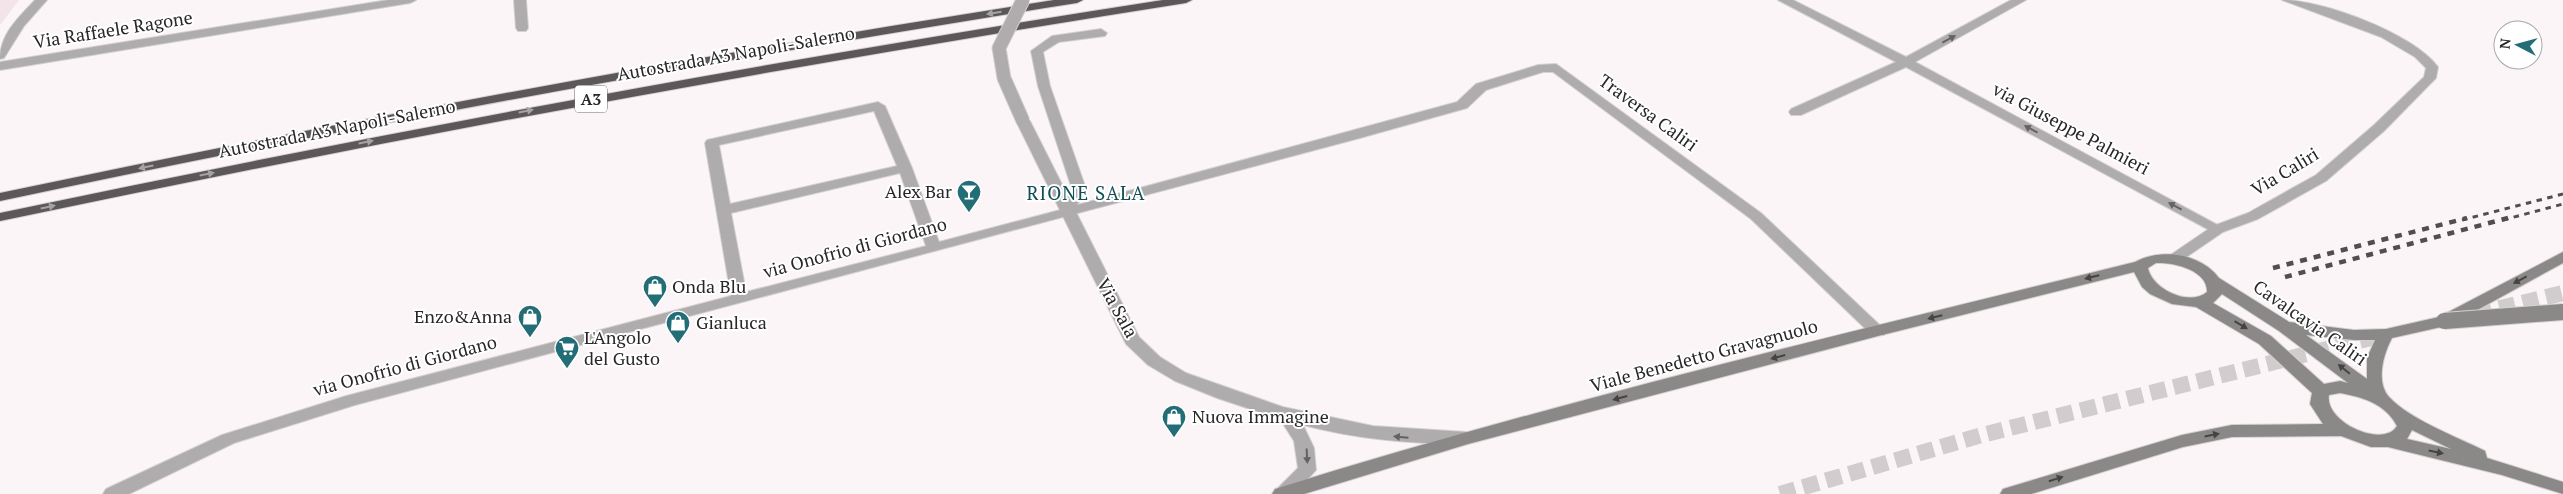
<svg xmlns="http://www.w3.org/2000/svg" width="2563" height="494" font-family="'PT Serif',serif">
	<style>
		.built { fill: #f2e4e8 }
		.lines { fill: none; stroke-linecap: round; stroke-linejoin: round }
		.primary-tunnel { stroke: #d1cccd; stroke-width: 16; stroke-dasharray: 16 8; stroke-linecap: butt }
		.service-casing { stroke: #d5d0d1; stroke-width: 2 }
		.minor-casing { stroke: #d5d0d1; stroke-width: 2 }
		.tertiary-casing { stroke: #d5d0d1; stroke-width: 2 }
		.secondary-casing { stroke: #d5d0d1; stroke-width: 2 }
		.motorway-casing { stroke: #d5d0d1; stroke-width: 2 }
		.service { fill: #aeacac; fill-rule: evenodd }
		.minor { fill: #aeacac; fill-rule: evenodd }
		.tertiary { fill: #aeacac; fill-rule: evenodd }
		.secondary { fill: #8b8888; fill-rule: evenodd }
		.motorway { fill: #5c5859; fill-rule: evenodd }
		.rail-far1 { stroke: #514e4f; stroke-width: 3; stroke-dasharray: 5.5 5.5; stroke-linecap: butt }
		.rail { stroke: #514e4f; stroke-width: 4.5; stroke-dasharray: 7 7; stroke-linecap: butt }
		.tertiary-bridge-casing { stroke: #d5d0d1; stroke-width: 15; stroke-linecap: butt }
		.secondary-bridge-casing { stroke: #d5d0d1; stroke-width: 18; stroke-linecap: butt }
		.tertiary-bridge { stroke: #aeacac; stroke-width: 13 }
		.secondary-bridge { stroke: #8b8888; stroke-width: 16 }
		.oneway { fill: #a5a3a4 }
		.oneway2 { fill: #646262 }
		.oneway3 { fill: #464343 }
		.labels { text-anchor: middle; stroke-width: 4; stroke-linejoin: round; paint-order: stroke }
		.shield { fill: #fff; stroke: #686767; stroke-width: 1 }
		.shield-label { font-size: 16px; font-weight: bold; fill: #282626 }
		.street-label { font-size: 18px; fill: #282626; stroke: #fff }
		.poi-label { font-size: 18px; fill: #282626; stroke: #fff; text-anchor: start }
		.neighbourhood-label { font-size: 19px; letter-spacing: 1px; fill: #124e56; stroke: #fff }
	</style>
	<rect width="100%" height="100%" fill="#fbf5f7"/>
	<path class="built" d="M0 0H19L0 25Z"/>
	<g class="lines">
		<g class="primary-tunnel">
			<path d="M2476 314 2563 293"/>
			<path d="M1780 494 1982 435 2383 335"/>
		</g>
		<defs>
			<path id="service" d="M514 0H526L528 28 526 31H518L516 28Z"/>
			<g id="minor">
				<path d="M1778 0H1793L1906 57 2011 0H2026L1915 62 2225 229 2223 232H2213L1906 67 1801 115H1791L1789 112 1791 109 1896 62Z"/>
				<path d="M1101 29 1107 33 1105 36 1059 42 1043 52 1050 86 1086 189 1077 205 1457 102 1476 84 1538 65 1556 64 1761 213 1886 331 1884 335H1872L1751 219 1553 72H1543L1486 90 1467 108 1360 138 355 405 234 443 129 494H103L106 489 222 435 346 396 731 296 705 143 707 140 878 102 885 106 912 168 939 242 1060 210 1072 189 1038 86 1031 51 1052 36ZM874 111 897 166 730 204 719 145ZM900 173 926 246 746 292 731 213Z"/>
			</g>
			<g id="tertiary">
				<path d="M35 0H47L24 26 4 58 0 59C0 34 19 17 35 0Z"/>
				<path d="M388 0H416L410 3 0 70V62Z"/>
				<path d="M2282 0C2323 0 2414 34 2438 67L2436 78 2384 131 2326 181 2258 219 2223 232 2179 262H2169L2166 259 2169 256 2213 226 2248 213 2316 175 2374 125 2424 77 2426 68 2415 57 2381 37Z"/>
				<path d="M1023 117 1030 121 1139 337 1160 357 1186 373 1283 407 1373 426 1466 432 1472 434 1475 438 1472 442 1466 444C1411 444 1356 439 1303 425L1314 448 1316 470 1294 494H1275L1278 488 1298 468 1294 441 1280 419 1217 398 1175 381 1148 365 1126 344 1016 121Z"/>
			</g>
			<path id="secondary" d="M2563 252V263L2450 325 2392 338C2384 353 2375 381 2389 397 2409 419 2457 437 2485 451L2487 458 2563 482V494L2502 475 2388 447H2371L2341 436 2232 437 2183 447 2031 494H2000L2003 489 2182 435 2232 425 2323 424 2310 404 2312 393 2259 344 2196 307 2172 304 2150 294 2142 287 2134 272 1878 336 1468 444 1304 494H1272L1275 489C1557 401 1847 333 2135 262 2161 248 2200 253 2219 278L2289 322 2354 330 2386 329 2439 317ZM2156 263C2173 262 2208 270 2207 292 2189 307 2152 289 2148 268ZM2222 294 2279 331 2348 383 2340 381 2324 384 2271 336 2213 303ZM2306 335 2354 340H2375L2367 358V379ZM2340 393C2363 397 2386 404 2397 426 2383 449 2324 422 2329 395ZM2412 430 2451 449 2407 439Z"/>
			<g id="motorway">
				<path d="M1054 0H1083L1077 3C716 60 357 125 0 201V193C350 119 701 55 1054 0Z"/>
				<path d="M1163 0H1192L1186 3C789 65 394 138 0 221V213C386 132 774 60 1163 0Z"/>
			</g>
		</defs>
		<use href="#service" class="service-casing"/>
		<use href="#minor" class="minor-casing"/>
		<use href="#tertiary" class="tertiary-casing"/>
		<use href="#secondary" class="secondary-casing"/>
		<use href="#motorway" class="motorway-casing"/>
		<use href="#service" class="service"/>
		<use href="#minor" class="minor"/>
		<use href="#tertiary" class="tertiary"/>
		<use href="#secondary" class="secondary"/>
		<use href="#motorway" class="motorway"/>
		<g class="rail-far1">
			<path d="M2462 220 2563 194"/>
			<path d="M2503 220 2563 204"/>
		</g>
		<g class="rail">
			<path d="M2273 268 2467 218"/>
			<path d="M2285 277 2508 218"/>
		</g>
		<defs>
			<path id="tertiary-bridge" d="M1023 0 999 48 1004 78 1023 121"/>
			<path id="secondary-bridge" d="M2444 321 2563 312"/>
		</defs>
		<use href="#tertiary-bridge" class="tertiary-bridge-casing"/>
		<use href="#secondary-bridge" class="secondary-bridge-casing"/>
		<use href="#tertiary-bridge" class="tertiary-bridge"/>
		<use href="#secondary-bridge" class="secondary-bridge"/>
	</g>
	<defs><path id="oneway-solid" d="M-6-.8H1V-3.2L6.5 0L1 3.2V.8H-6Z" transform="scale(1.25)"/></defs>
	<g class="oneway">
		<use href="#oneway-solid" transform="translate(994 13) rotate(171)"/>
		<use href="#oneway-solid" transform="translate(526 111) rotate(-11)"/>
		<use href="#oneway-solid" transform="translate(366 142) rotate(-11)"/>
		<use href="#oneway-solid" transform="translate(146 167) rotate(168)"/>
		<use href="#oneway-solid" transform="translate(207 174) rotate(-11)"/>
		<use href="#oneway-solid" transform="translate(48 207) rotate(-12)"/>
	</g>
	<g class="oneway2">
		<use href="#oneway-solid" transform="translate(1949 39) rotate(-28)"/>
		<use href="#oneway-solid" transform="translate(2031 129) rotate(-152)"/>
		<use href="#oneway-solid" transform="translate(2175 206) rotate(-152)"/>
		<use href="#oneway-solid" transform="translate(1401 437) rotate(-175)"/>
		<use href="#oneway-solid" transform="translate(1307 456) rotate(87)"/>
	</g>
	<g class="oneway3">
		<use href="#oneway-solid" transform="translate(2092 277) rotate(166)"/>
		<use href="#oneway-solid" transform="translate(2520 280) rotate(152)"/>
		<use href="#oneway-solid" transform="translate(1935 317) rotate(166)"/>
		<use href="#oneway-solid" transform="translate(2241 325) rotate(31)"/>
		<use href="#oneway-solid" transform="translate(1778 357) rotate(165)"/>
		<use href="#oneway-solid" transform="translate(2344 369) rotate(-141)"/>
		<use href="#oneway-solid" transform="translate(1620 398) rotate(165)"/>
		<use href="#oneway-solid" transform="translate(2212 435) rotate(-11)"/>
		<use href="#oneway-solid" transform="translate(2436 452) rotate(12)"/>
		<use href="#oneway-solid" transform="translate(2056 479) rotate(-17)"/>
	</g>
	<defs>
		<symbol id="bar-pin" viewBox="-11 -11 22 30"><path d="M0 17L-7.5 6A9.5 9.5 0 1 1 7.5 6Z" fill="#236d77" stroke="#fff"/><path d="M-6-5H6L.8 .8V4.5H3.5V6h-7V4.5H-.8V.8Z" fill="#fff"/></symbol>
		<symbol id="shop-pin" viewBox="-11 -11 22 30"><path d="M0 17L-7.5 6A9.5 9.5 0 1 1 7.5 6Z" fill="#236d77" stroke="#fff"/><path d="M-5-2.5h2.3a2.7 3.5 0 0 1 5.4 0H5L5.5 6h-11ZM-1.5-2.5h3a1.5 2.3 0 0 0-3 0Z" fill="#fff"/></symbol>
		<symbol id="supermarket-pin" viewBox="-11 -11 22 30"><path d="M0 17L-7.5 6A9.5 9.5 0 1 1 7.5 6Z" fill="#236d77" stroke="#fff"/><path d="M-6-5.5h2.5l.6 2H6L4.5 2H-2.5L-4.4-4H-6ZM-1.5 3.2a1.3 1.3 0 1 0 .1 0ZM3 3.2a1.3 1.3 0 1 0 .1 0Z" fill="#fff"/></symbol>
	</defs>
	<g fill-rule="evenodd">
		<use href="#bar-pin" x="955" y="178" width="28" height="38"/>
		<use href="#shop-pin" x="641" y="273" width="28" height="38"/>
		<use href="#shop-pin" x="516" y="303" width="28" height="38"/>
		<use href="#shop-pin" x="664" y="309" width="28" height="38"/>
		<use href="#supermarket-pin" x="553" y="334" width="28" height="38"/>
		<use href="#shop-pin" x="1160" y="403" width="28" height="38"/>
	</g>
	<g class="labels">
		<rect class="shield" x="575" y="85.5" width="32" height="27" rx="4"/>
		<g class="shield-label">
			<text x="591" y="105">A3</text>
		</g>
		<g class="street-label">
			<text transform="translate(113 30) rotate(-9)" y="6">Via Raffaele Ragone</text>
			<text transform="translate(736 54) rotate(-10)" y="6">Autostrada A3 Napoli-Salerno</text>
			<text transform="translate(1648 113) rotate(36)" y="6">Traversa Caliri</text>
			<text transform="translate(337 129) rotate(-11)" y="6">Autostrada A3 Napoli-Salerno</text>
			<text transform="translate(2071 129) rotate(28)" y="6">via Giuseppe Palmieri</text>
			<text transform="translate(2285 172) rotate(-31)" y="6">Via Caliri</text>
			<text transform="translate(855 248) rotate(-15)" y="6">via Onofrio di Giordano</text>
			<text transform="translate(1117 308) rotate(61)" y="6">Via Sala</text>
			<text transform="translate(2310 323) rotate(35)" y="6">Cavalcavia Caliri</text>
			<text transform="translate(1704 356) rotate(-15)" y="6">Viale Benedetto Gravagnuolo</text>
			<text transform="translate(405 366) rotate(-15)" y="6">via Onofrio di Giordano</text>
		</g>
		<g class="poi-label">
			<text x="952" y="198" text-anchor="end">Alex Bar</text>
			<text x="672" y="293">Onda Blu</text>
			<text x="512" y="323" text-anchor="end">Enzo&amp;Anna</text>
			<text x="696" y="329">Gianluca</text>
			<text x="584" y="344">L'Angolo<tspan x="584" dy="21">del Gusto</tspan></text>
			<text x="1192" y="423">Nuova Immagine</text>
		</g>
		<g class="neighbourhood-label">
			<text x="1086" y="200">RIONE SALA</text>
		</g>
	</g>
	<g transform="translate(2518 45) rotate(276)"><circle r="24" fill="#ffffff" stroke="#a9a8a8"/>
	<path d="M0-4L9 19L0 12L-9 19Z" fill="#236d77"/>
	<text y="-8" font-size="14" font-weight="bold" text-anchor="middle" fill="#282626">N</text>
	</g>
</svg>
